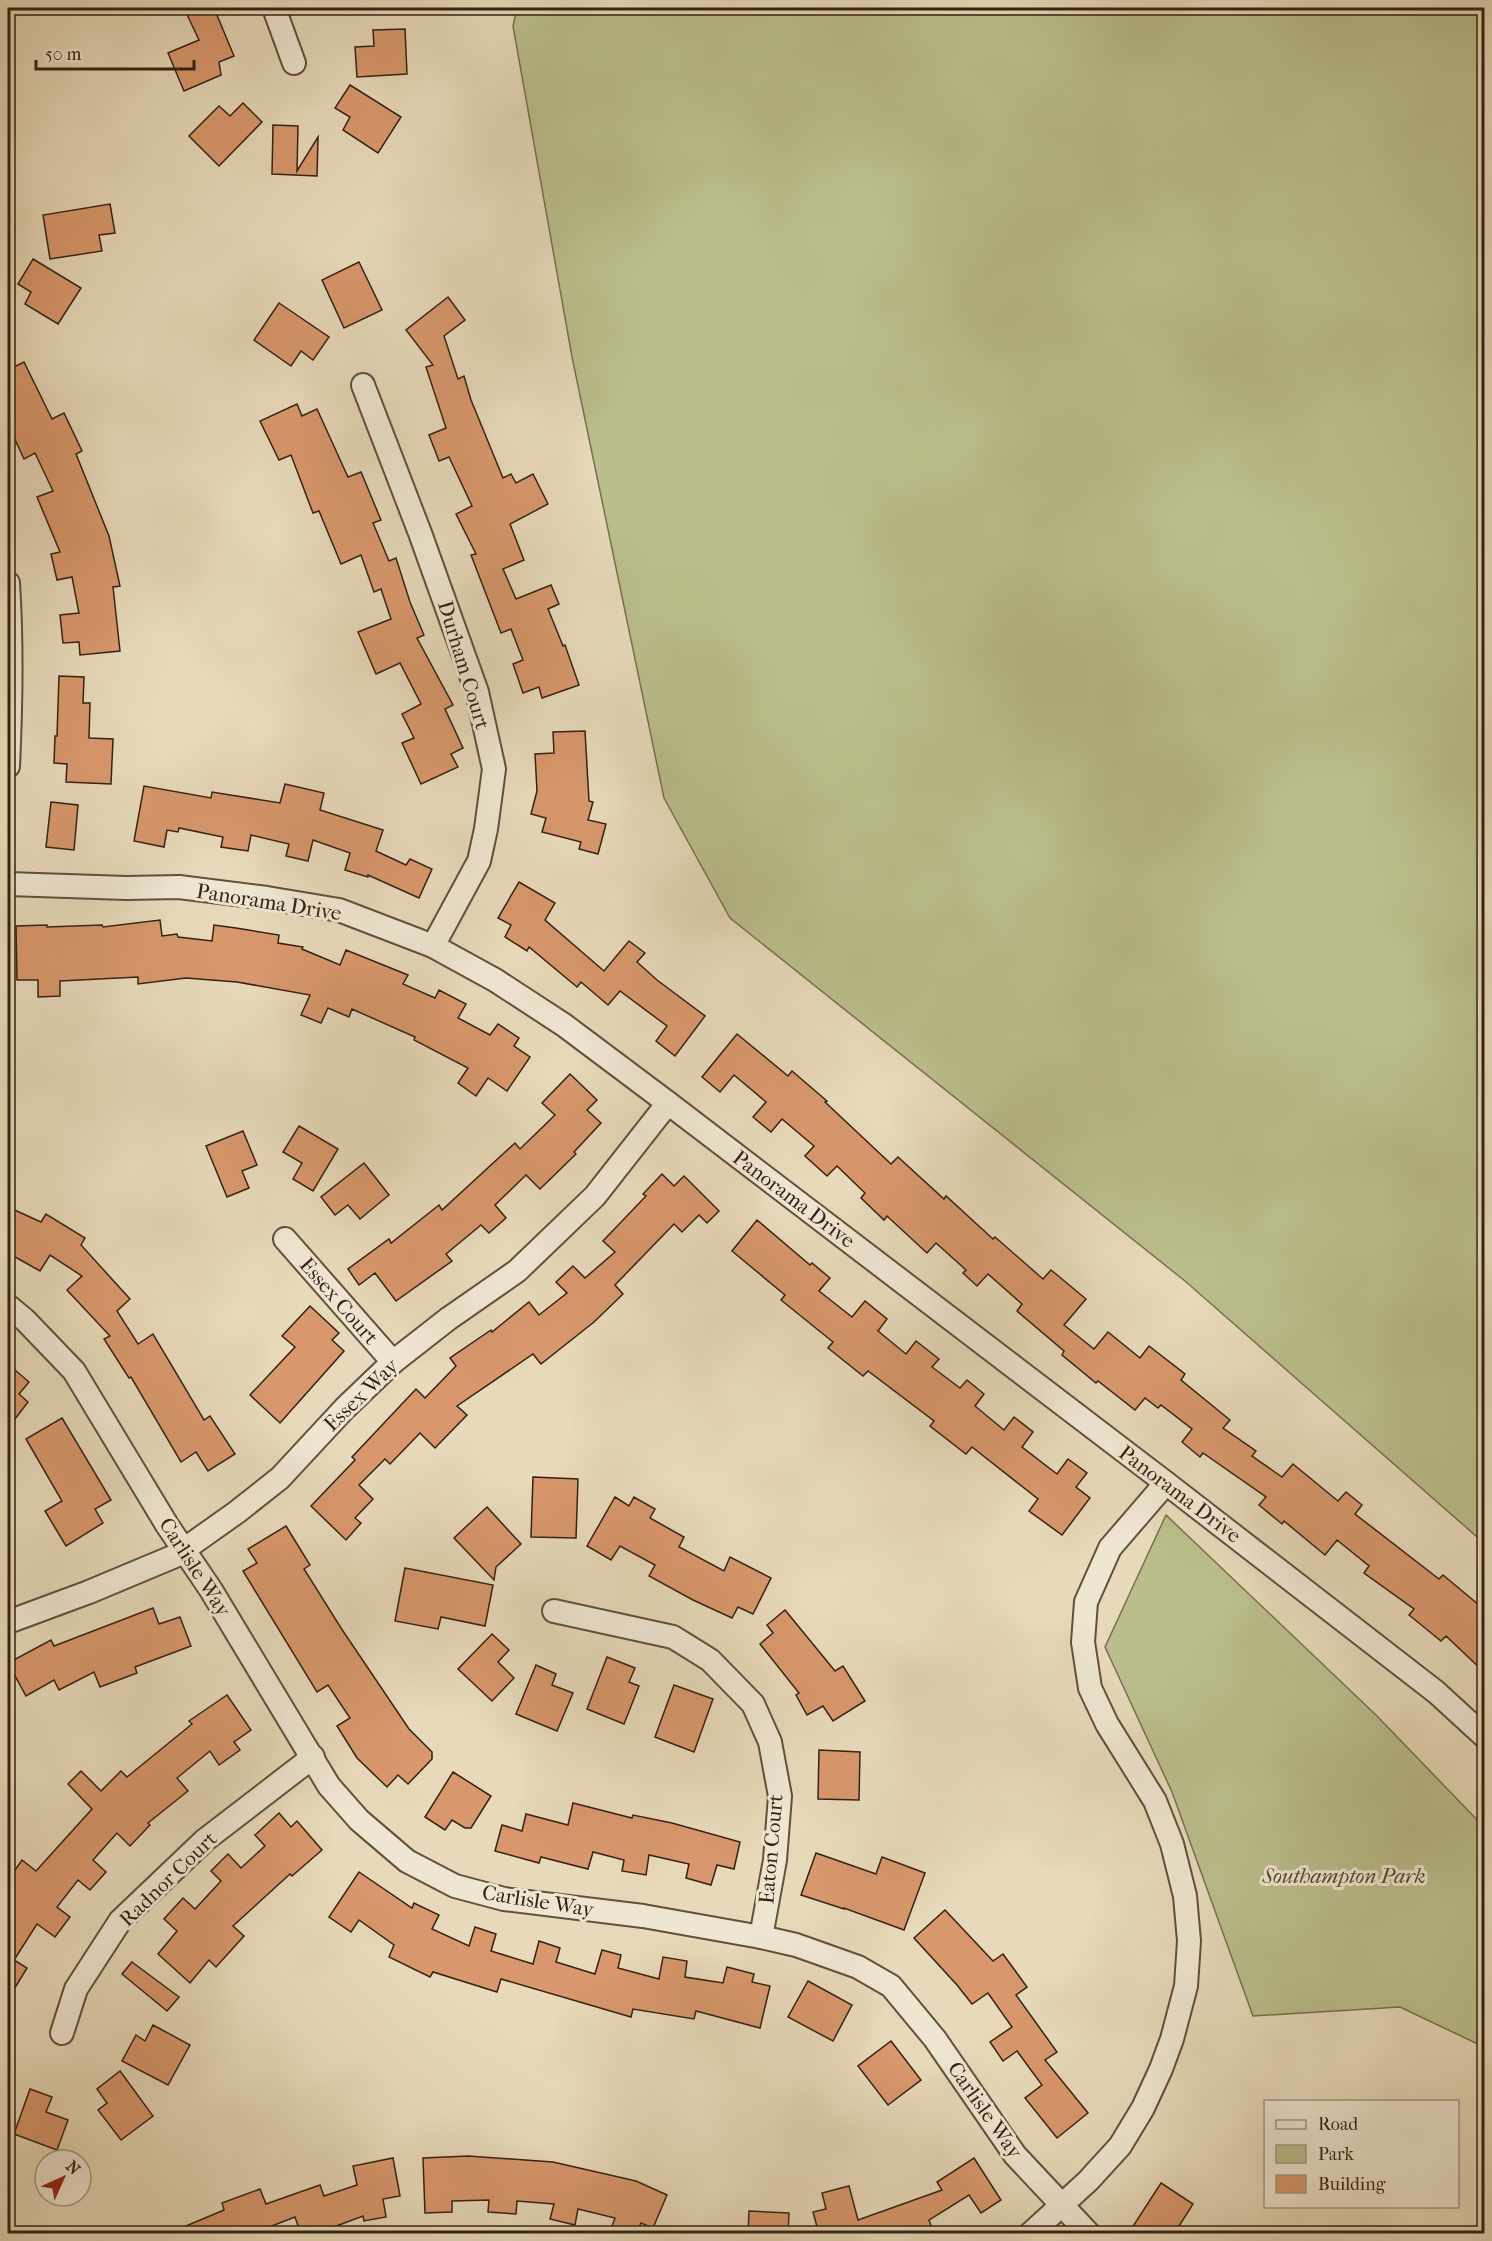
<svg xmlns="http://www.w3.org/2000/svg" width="1492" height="2241" font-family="'IM FELL French Canon',serif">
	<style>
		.green { fill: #babe8c; stroke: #78704f; stroke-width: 1.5 }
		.building { fill: #d8976c; stroke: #352112; stroke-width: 1.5 }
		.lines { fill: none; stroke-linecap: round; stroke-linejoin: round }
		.minor-casing { stroke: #624f3c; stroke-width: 26 }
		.minor { stroke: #efe6d2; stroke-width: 22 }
		.labels { text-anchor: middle; stroke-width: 6; stroke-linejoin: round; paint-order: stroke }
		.street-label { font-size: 21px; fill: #352112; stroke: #efe6d2 }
		.park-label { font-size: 21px; font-style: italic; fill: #564830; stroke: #efe6d2 }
	</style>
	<rect width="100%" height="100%" fill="#e7d9b9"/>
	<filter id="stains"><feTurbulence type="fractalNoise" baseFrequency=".00333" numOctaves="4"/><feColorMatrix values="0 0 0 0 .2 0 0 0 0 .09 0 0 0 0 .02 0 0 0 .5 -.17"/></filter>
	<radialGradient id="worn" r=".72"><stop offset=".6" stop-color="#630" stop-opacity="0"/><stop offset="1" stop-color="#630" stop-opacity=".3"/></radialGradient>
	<g class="green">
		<path d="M517 8H1484V1543L1185 1281 730 918 664 798 572 357 513 26Z"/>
		<path d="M1166 1515 1376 1715 1484 1827V2047L1400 2007 1253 2016 1172 1792 1105 1647Z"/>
	</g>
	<g class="building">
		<path d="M184 8H214L234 56 219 62 221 75 184 91 168 53 199 40Z"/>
		<path d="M405 29 407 74 357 77 355 47 374 46 373 30Z"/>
		<path d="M350 85 401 117 378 153 343 130 350 117 335 108Z"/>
		<path d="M243 103 262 122 219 166 189 136 219 106 230 116Z"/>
		<path d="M273 125 298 126 297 171 318 137 317 176 272 174Z"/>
		<path d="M110 204 115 233 99 235 102 251 50 259 43 215Z"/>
		<path d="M33 259 81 288 58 324 25 304 31 292 18 284Z"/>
		<path d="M359 262 382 310 344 328 322 280Z"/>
		<path d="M448 297 465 320 444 336 458 379 464 376 471 400 503 478 511 474 516 483 533 474 548 504 510 524 524 560 503 569 516 599 551 585 559 604 548 609 563 646 565 645 579 685 542 698 539 687 523 693 513 664 523 660 511 629 501 633 471 555 476 554 456 514 472 506 449 457 439 461 429 435 446 428 426 367 433 365 406 330Z"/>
		<path d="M279 303 329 337 313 360 301 351 291 366 254 340Z"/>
		<path d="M24 362 52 419 64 413 82 451 76 454 109 536 120 586 113 587 120 651 80 655 79 642 63 643 60 615 79 613 72 577 57 580 51 554 60 552 37 497 53 491 35 453 24 459 8 424V370Z"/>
		<path d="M297 404 302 416 317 409 348 477 361 472 381 520 373 523 389 561 396 558 410 602 424 635 417 638 453 705 445 709 463 748 451 754 458 767 421 784 402 743 414 738 402 714 421 704 400 663 376 674 358 632 391 619 381 589 374 592 361 555 341 564 319 511 313 513 291 455 279 460 260 421Z"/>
		<path d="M59 676 84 677 83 703H90L89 738 113 739 111 784 66 782 67 764 54 763 55 736H57Z"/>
		<path d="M585 731 589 801 593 802 588 820 606 824 598 854 579 849 581 842 542 832 546 818 531 814 537 791 535 754 554 753 553 732Z"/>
		<path d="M285 784 324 793 320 810 383 830 376 851 406 865 410 859 432 869 419 898 368 875V877L345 870 350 853 313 840 308 861 286 856 289 844 251 835 248 851 221 847 223 837 179 828 178 832 167 830 164 847 134 841 144 786 211 798 212 792 280 803Z"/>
		<path d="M51 802 78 805 74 850 46 847Z"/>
		<path d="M519 882 555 903 545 920 604 971 629 941 645 953 637 962 657 980 705 1016 675 1056 656 1041 667 1026 620 991 608 1005 581 982 577 987 529 947 527 951 505 937 511 925 498 918Z"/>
		<path d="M160 920 162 936 177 934 178 937 212 941 214 925 236 928 279 935 278 943 303 947 302 949 340 965 346 950 408 975 403 984 435 998 439 990 466 1004 458 1018 490 1035 498 1024 519 1038 514 1046 530 1057 507 1091 488 1078 476 1096 458 1083 468 1068 414 1040 415 1037 352 1009 349 1017 328 1008 321 1023 301 1015 310 995 237 982 186 978 138 984V977L60 981V996L38 997V980H17L16 926 47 925V927L102 925 103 927Z"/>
		<path d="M737 1034 788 1076 792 1071 827 1101 825 1102 891 1164 898 1157 944 1199 946 1196 993 1239 995 1237 1043 1279 1051 1270 1086 1299 1064 1325 1094 1349 1108 1332 1140 1358 1149 1346 1185 1374 1181 1380 1230 1420 1223 1428 1256 1451 1252 1456 1282 1477 1293 1464 1338 1501 1346 1492 1362 1505 1355 1514 1439 1579 1443 1575 1485 1610V1673L1446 1636 1441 1641 1409 1615 1414 1609 1364 1573 1369 1566 1337 1540 1325 1555 1284 1521 1282 1524 1259 1505 1266 1497 1203 1453 1200 1457 1182 1442 1192 1429 1161 1405 1158 1408 1145 1398 1135 1410 1098 1381 1096 1383 1062 1355 1064 1351 1017 1311 1022 1304 988 1274 977 1286 963 1273 966 1270 936 1243 927 1253 887 1216 884 1220 861 1198 865 1193 837 1166 827 1176 805 1156 814 1146 782 1119 771 1132 753 1117 766 1102 734 1075 720 1092 702 1077Z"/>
		<path d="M570 1074 597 1100 587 1110 601 1123 574 1152 576 1154 540 1189 526 1175 495 1205 506 1218 489 1233 481 1225 446 1254 452 1261 396 1301 375 1273 359 1285 348 1269 389 1239 391 1243 439 1205 442 1210 515 1143 520 1149 555 1115 542 1103Z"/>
		<path d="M299 1126 338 1149 313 1191 293 1179 302 1163 283 1152Z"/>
		<path d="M243 1131 257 1165 242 1171 249 1188 227 1197 206 1146Z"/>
		<path d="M364 1163 389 1195 360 1219 348 1205 335 1215 321 1197Z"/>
		<path d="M662 1174 674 1186 684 1176 719 1211 707 1223 699 1215 682 1232 674 1224 615 1285 623 1294 594 1322 541 1364 533 1354 457 1406 467 1415 435 1448 420 1433 390 1464 385 1459 359 1485 373 1499 355 1518 361 1523 346 1540 311 1506 355 1460 352 1457 416 1389 425 1398 456 1366 450 1358 491 1330 492 1332 529 1302 539 1315 567 1293 556 1282 573 1266 585 1278 615 1252 603 1241 646 1196 643 1194Z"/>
		<path d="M8 1207 41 1222 46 1214 85 1238 81 1245 130 1299 117 1311 138 1344 153 1334 204 1420 210 1416 235 1454 208 1471 196 1452 181 1462 131 1377 129 1378 104 1339 110 1336 67 1290 82 1276 50 1255 40 1271 8 1253Z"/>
		<path d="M757 1220 810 1265 812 1263 830 1278 819 1291 852 1317 865 1301 887 1319 878 1331 906 1354 916 1341 939 1359 932 1367 960 1388 967 1380 984 1394 975 1406 1004 1430 1014 1417 1033 1432 1022 1447 1057 1474 1068 1459 1087 1473 1076 1487 1090 1498 1062 1535 1029 1511 1038 1499 972 1447 966 1454 930 1426 934 1421 868 1371 863 1376 828 1348 833 1342 781 1300 785 1295 732 1251Z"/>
		<path d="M310 1306 339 1333 332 1340 344 1351 280 1423 250 1395 295 1347 282 1336Z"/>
		<path d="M8 1364 29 1382 19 1394 28 1402 8 1428Z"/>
		<path d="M62 1418 111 1500 95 1509 103 1523 66 1546 45 1511 62 1501 26 1439Z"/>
		<path d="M533 1477 578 1479 576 1538 531 1537Z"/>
		<path d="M615 1497 629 1506 634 1497 655 1509 650 1518 684 1537 679 1547 724 1571 730 1557 771 1578 753 1614 738 1607 732 1618 693 1600 649 1576 655 1565 620 1546 611 1560 587 1546Z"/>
		<path d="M487 1507 521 1544 496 1567 494 1580 454 1538Z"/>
		<path d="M286 1526 310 1565 304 1569 341 1628 409 1729 432 1752V1759L408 1784 398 1775 387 1787 357 1758 337 1726 350 1718 328 1685 317 1692 243 1571 257 1563 248 1549Z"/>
		<path d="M405 1568 493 1585 485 1626 441 1617 438 1629 395 1621Z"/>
		<path d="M153 1608 159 1624 180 1617 191 1646 135 1667 137 1673 100 1687 94 1672 59 1690 54 1680 26 1696 8 1663 51 1640 54 1646Z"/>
		<path d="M785 1610 835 1671 843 1666 865 1701 833 1721 823 1706 807 1715 796 1695 799 1693 760 1644 773 1633 767 1625Z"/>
		<path d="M492 1634 509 1650 498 1662 514 1678 492 1701 458 1669Z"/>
		<path d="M607 1657 635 1668 629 1682 639 1686 624 1724 587 1709Z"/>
		<path d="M536 1665 556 1674 552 1685 573 1693 557 1731 516 1714Z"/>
		<path d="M674 1685 713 1699 694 1752 655 1737Z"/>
		<path d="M227 1695 251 1730 234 1742 240 1750 219 1765 210 1751 177 1778 188 1791 148 1823 150 1825 130 1846 117 1833 93 1860 106 1872 90 1890 78 1880 57 1907 70 1917 55 1937 37 1924 14 1960 27 1968 8 1999V1880L22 1860 36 1871 92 1809 68 1784 81 1771 101 1791 121 1771 127 1777 192 1724 189 1721Z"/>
		<path d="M819 1750 860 1752 859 1800 818 1799Z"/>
		<path d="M453 1772 491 1796 471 1828H465L452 1820 445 1830 425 1817Z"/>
		<path d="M573 1803 632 1818 633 1815 672 1823 740 1842 734 1869 717 1865 711 1885 686 1878 689 1864 649 1855 646 1875 622 1871 624 1860 593 1852 588 1869 541 1857 539 1863 495 1851 502 1825 522 1831 526 1814 568 1825Z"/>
		<path d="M279 1813 291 1827 297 1821 322 1850 292 1876 290 1874 233 1926 244 1936 216 1967 209 1960 190 1983 158 1954 177 1931 164 1919 183 1898 195 1909 221 1881 211 1871 228 1854 241 1868 265 1846 255 1835Z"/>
		<path d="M816 1853 876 1874 882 1857 925 1873 904 1930 844 1908V1909L801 1895Z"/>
		<path d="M359 1872 412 1908 414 1903 439 1915 432 1929 469 1946 475 1927 496 1934 491 1951 533 1964 539 1941 560 1948 556 1962 595 1974 602 1950 621 1955 618 1968 659 1979 663 1957 687 1961 685 1977 723 1983 727 1967 754 1974 752 1982 770 1986 760 2028 696 2011 694 2019 633 2009 631 2017 501 1979 497 1992 433 1972 430 1977 389 1957 394 1945 359 1920 351 1932 329 1917Z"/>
		<path d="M945 1910 993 1961 1003 1954 1027 1987 1016 1995 1057 2052 1045 2060 1088 2113 1057 2138 1025 2098 1042 2085 1017 2051 1003 2061 990 2042 1012 2027 988 1993 972 2004 957 1985 914 1938Z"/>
		<path d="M132 1962 179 1997 167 2011 122 1974Z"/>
		<path d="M808 1981 852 2005 833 2041 788 2017Z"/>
		<path d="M153 2025 190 2045 168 2085 122 2061 136 2035 145 2041Z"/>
		<path d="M891 2041 921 2080 888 2105 858 2066Z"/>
		<path d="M120 2071 153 2116 121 2140 98 2110 107 2103 97 2089Z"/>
		<path d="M30 2089 52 2097 46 2112 68 2120 57 2150 14 2134Z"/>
		<path d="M468 2156 553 2162 636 2181 667 2195 653 2228 641 2223 636 2234H609L615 2218 578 2209 575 2225 550 2219 554 2204 517 2201 516 2214 488 2212 489 2200 452 2201V2212L425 2213 423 2158Z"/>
		<path d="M393 2158 400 2196 383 2199 386 2217 364 2221 363 2216 315 2234H301L295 2217 251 2234H167L224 2210 222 2203 260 2189 266 2204 320 2185 324 2196 357 2185 353 2166Z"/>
		<path d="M974 2158 1001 2200 981 2213 969 2195 929 2220 934 2234H819L813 2212 826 2209 822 2193 849 2186 858 2220 942 2190 937 2182Z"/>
		<path d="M1161 2183 1193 2204 1174 2234H1128Z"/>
		<path d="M749 2211 789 2213 788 2234H748Z"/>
	</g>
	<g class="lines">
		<defs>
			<g id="minor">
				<path d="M274 8 294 63"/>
				<path d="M363 385 420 533 477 692 494 769 486 829 479 861 433 946"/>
				<path d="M8 583C12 644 11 704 8 766"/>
				<path d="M8 884 126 888 179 887 267 898 339 910 433 946 495 980 564 1025 668 1103 1166 1483 1436 1692 1484 1736"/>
				<path d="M285 1239 393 1362"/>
				<path d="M8 1306 25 1320 74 1371 167 1525 211 1590 329 1786 359 1820 407 1861 455 1886 504 1899 643 1916 761 1937 796 1945 858 1967 891 1986 935 2039 1015 2155 1089 2234"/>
				<path d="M554 1611 673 1637 710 1660 753 1704 770 1742 780 1796 775 1860 761 1937"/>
				<path d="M8 1622 89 1592 175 1556 237 1512 280 1478 345 1408 393 1362 448 1319 517 1271 595 1196 668 1103"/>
				<path d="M62 2033 76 1989 120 1921 205 1840 313 1757"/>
				<path d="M1030 2234 1088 2181 1120 2146 1143 2108 1161 2069 1172 2039 1186 1986 1189 1941 1185 1896 1172 1844 1155 1801 1107 1724 1090 1688 1083 1642 1086 1602 1110 1548 1166 1483"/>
			</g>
		</defs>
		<use href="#minor" class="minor-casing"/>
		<use href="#minor" class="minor"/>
	</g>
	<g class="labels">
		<g class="street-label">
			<text transform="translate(464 665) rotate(73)" y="7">Durham Court</text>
			<text transform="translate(269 902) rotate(9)" y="7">Panorama Drive</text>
			<text transform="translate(794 1199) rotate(37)" y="7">Panorama Drive</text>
			<text transform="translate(339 1301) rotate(49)" y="7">Essex Court</text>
			<text transform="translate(361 1395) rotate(-44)" y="7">Essex Way</text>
			<text transform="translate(1180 1494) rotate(37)" y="7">Panorama Drive</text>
			<text transform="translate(195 1567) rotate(57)" y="7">Carlisle Way</text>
			<text transform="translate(771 1849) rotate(-85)" y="7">Eaton Court</text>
			<text transform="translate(168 1879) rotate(-44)" y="7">Radnor Court</text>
			<text transform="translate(538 1901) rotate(9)" y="7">Carlisle Way</text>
			<text transform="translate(985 2110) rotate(55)" y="7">Carlisle Way</text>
		</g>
		<g class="park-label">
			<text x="1344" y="1883">Southampton Park</text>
		</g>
	</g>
	<rect width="1492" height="2241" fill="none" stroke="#e7d9b9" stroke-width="30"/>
	<rect x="9" y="9" width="1474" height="2223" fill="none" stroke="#352112" stroke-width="3"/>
	<rect x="15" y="15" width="1462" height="2211" fill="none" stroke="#352112" stroke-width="1.5"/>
	<rect x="1264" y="2100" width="195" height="108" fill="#efe6d2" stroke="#a59785" stroke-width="1.5"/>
	<rect x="1276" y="2120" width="30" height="9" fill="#efe6d2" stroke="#a59785" stroke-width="1.5"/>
	<text x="1318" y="2130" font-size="18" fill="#352112">Road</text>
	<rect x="1276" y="2145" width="30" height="18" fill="#babe8c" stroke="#a59785" stroke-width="1.5"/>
	<text x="1318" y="2160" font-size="18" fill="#352112">Park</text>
	<rect x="1276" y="2175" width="30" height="18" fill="#d8976c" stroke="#a59785" stroke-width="1.5"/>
	<text x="1318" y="2190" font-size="18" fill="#352112">Building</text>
	<g transform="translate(63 2178) rotate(45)"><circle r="28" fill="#efe6d2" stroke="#a59785" stroke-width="1.5"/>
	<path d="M0-4.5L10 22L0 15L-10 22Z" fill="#8f2418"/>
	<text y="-9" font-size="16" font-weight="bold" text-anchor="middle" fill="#352112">N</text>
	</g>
	<path d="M36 60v9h158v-9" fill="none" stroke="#352112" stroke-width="3"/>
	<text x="45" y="60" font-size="18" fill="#352112" stroke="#efe6d2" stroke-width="4.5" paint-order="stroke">50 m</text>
	<rect width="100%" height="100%" filter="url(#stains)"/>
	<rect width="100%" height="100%" fill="url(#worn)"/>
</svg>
